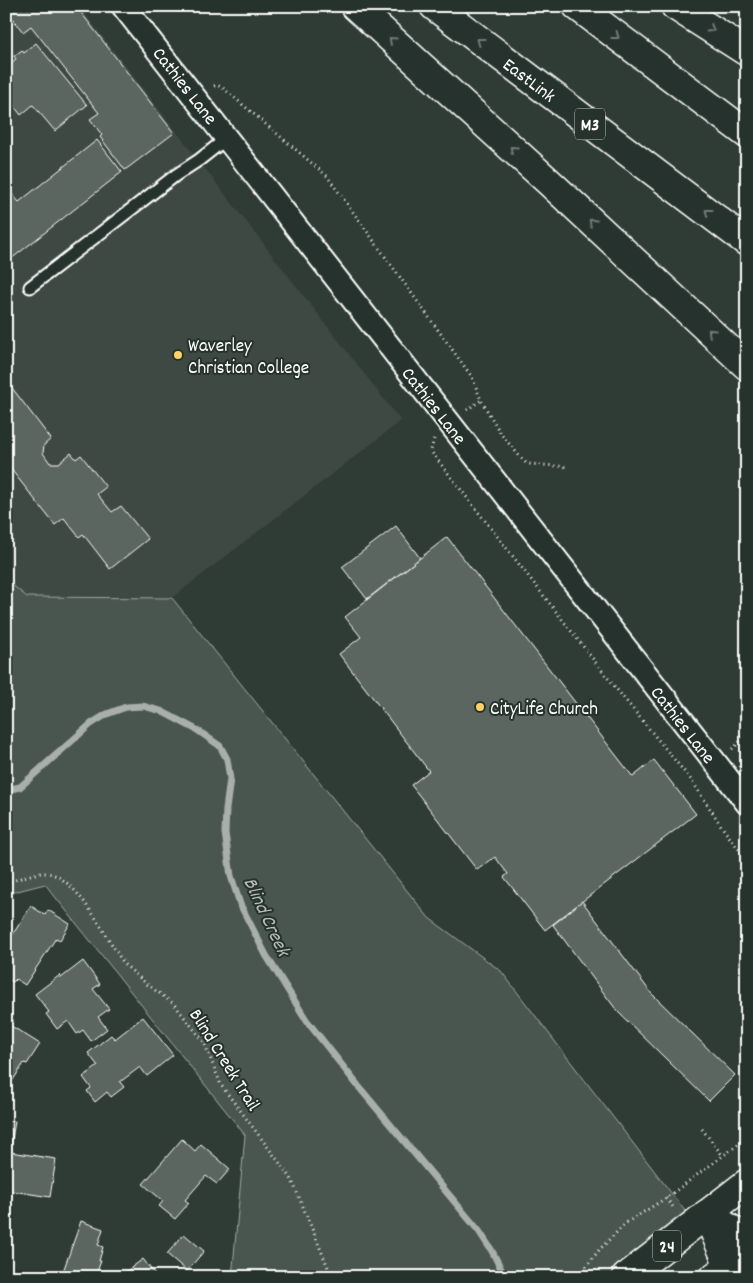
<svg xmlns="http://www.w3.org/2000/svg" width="753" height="1283" font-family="Dekko,sans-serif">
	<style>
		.built { fill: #3c4842 }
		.green { fill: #4a544f; stroke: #a4aaa7 }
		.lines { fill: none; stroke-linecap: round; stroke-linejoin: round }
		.stream { stroke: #a9afac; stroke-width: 7 }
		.building { fill: #5b6661; stroke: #fff }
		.service-casing { stroke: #fff; stroke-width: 15 }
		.minor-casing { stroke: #fff; stroke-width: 26 }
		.tertiary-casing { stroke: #fff; stroke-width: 31 }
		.primary-casing { stroke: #fff; stroke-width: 31 }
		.motorway-casing { stroke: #fff; stroke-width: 31 }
		.path { stroke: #fff; stroke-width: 3; stroke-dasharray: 1 4; stroke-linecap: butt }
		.service { stroke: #26332d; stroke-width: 11 }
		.minor { stroke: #26332d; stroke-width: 22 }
		.tertiary { stroke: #26332d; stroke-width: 28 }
		.primary { stroke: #26332d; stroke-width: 28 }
		.motorway { stroke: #26332d; stroke-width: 28 }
		.oneway { stroke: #727a76 }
		.poi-dot { fill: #ffd166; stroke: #26332d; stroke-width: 2 }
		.labels { text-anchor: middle; stroke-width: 4; stroke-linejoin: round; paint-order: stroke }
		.shield { fill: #26332d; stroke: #bec2c0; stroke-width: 1 }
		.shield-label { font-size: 18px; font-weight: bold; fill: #fff }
		.street-label { font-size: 19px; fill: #fff; stroke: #26332d }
		.poi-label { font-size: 19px; fill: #fff; stroke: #26332d; text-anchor: start }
		.water-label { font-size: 20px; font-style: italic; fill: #b8bcba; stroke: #26332d }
	</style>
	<rect width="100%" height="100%" fill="#2f3b35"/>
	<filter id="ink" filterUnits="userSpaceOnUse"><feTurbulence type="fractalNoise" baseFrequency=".02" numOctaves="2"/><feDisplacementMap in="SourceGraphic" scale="10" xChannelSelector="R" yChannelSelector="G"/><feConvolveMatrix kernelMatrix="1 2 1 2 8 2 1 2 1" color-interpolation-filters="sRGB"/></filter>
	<g filter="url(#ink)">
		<path class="built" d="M6 6H79L401 421 172 598 27 597 6 580Z"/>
		<path class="green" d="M6 580 27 597 172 598 429 918 501 971 695 1224 626 1277H232L245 1135 45 884 6 894Z"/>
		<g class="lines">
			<path class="stream" d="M6 790 20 787 91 724 107 714 126 707 143 706 161 711 197 730 220 746 227 759 230 779 226 809 225 833 231 876 240 904 266 955 307 1021 359 1087 479 1231 492 1251 505 1277"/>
		</g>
		<g class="building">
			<path d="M6 6H76L174 133 125 170 100 137 102 135 90 119 99 113 31 26 23 32 6 10Z"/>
			<path d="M36 43 87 105 55 131 33 105 21 115 8 98 6 100V67L16 59 14 56 22 50 24 53Z"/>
			<path d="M97 140 122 172 6 263V199L12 194 19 202Z"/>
			<path d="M6 380 51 439 44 445 43 453 50 463H59L71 453 76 459 81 455 106 487 97 494 112 512 121 506 148 539 110 569 83 534 79 537 64 518 55 525 6 463Z"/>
			<path d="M396 526 420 558 367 599 342 567Z"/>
			<path d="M447 537 633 777 654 760 696 814 545 930 504 877 508 874 495 857 477 870 411 785 429 771 339 654 361 637 345 617Z"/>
			<path d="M582 901 651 993 735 1075 709 1101 618 1012 553 925Z"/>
			<path d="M31 906 45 915 48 910 70 924 60 940 56 938 25 985 16 979 13 982 6 978V934L11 937Z"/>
			<path d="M83 961 100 984 93 989 109 1009 98 1017 107 1029 91 1041 83 1030 77 1034 68 1021 57 1029 46 1014 49 1012 35 994 60 975 61 978Z"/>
			<path d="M143 1017 173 1055 147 1076 140 1067 120 1082 124 1087 111 1097 107 1092 95 1102 87 1091 91 1088 83 1077 98 1066 88 1053 111 1035 115 1039Z"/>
			<path d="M8 1024 40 1044 27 1064 24 1063 6 1091V1026Z"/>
			<path d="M15 1121 10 1152 56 1159 50 1197 6 1190V1122Z"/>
			<path d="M182 1139 195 1151 201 1144 230 1169 217 1184 206 1176 185 1200 189 1203 175 1219 159 1206 163 1201 143 1184Z"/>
			<path d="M81 1221 103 1229 98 1245 103 1247 99 1261H101L95 1277H61Z"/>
			<path d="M184 1234 204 1251 187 1271 167 1254Z"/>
			<path d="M143 1259 157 1277H121L120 1276Z"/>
		</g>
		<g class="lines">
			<defs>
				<path id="service" d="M30 287 176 175 199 160 227 138"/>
				<path id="minor" d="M123 6 747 803"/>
				<g id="tertiary">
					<path d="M707 1214 729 1266 737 1277"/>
					<path d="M707 1214 747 1239"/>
				</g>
				<g id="primary">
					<path d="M626 1277 747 1183"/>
					<path d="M714 1277 747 1253"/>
				</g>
				<g id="motorway">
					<path d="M355 6 549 182 747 366"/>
					<path d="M434 6 747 242"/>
					<path d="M577 6 747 134"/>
					<path d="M675 6 747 52"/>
				</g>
			</defs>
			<use href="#service" class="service-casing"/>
			<use href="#minor" class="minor-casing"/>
			<use href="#tertiary" class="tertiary-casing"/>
			<use href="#primary" class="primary-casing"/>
			<use href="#motorway" class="motorway-casing"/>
			<g class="path">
				<path d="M214 86 217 85 223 88 327 176 472 377 481 400 501 434 521 458 526 463 530 464 569 467"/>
				<path d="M467 410 481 400"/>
				<path d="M434 439 431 450 433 454 618 691 692 781 724 830 747 860"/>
				<path d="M732 749 739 743 742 735"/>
				<path d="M6 883C19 879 34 872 47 873 77 876 108 941 125 965L148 985 174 1004 204 1042 221 1085 291 1178 332 1277"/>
				<path d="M702 1129 723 1156"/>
				<path d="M666 1198 673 1207"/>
				<path d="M546 1277 552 1273 563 1272 568 1277"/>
				<path d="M575 1277 586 1267 599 1250 626 1223 666 1198 747 1138"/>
			</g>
			<use href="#service" class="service"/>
			<use href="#minor" class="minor"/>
			<use href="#tertiary" class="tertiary"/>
			<use href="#primary" class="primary"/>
			<use href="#motorway" class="motorway"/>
		</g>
		<defs><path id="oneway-chevron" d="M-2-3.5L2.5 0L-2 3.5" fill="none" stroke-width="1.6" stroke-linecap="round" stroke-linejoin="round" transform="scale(1.25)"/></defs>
		<g class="oneway">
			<use href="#oneway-chevron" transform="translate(711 29) rotate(32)"/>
			<use href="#oneway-chevron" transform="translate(616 36) rotate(37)"/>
			<use href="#oneway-chevron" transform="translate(392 40) rotate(-138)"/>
			<use href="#oneway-chevron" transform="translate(480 41) rotate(-143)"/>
			<use href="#oneway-chevron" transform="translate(513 149) rotate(-138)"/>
			<use href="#oneway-chevron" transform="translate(708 212) rotate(-143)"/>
			<use href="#oneway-chevron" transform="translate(592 222) rotate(-137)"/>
			<use href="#oneway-chevron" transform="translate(711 332) rotate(-137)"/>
		</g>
	</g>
	<g class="poi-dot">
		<circle cx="178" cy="355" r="5"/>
		<circle cx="480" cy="707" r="5"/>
	</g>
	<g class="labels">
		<g class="shield">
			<rect x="575" y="108.5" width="30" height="31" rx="4"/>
			<rect x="653" y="1230.5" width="28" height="31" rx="4"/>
		</g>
		<g class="shield-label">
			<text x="590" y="130">M3</text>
			<text x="667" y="1252">24</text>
		</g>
		<g class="street-label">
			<text transform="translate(530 79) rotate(37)" y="7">EastLink</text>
			<text transform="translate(186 85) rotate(52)" y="7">Cathies Lane</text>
			<text transform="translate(435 405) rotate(52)" y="7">Cathies Lane</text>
			<text transform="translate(684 724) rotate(52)" y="7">Cathies Lane</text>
			<text transform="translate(226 1059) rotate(58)" y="7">Blind Creek Trail</text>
		</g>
		<g class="poi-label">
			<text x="188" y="351">Waverley<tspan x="188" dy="22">Christian College</tspan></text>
			<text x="490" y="714">CityLife Church</text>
		</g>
		<g class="water-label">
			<text transform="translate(268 916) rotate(65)" y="7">Blind Creek</text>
		</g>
	</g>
	<rect width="753" height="1283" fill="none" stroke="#26332d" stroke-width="25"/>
	<rect x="12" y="12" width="728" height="1258" fill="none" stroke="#fff" stroke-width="2" filter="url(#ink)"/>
</svg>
